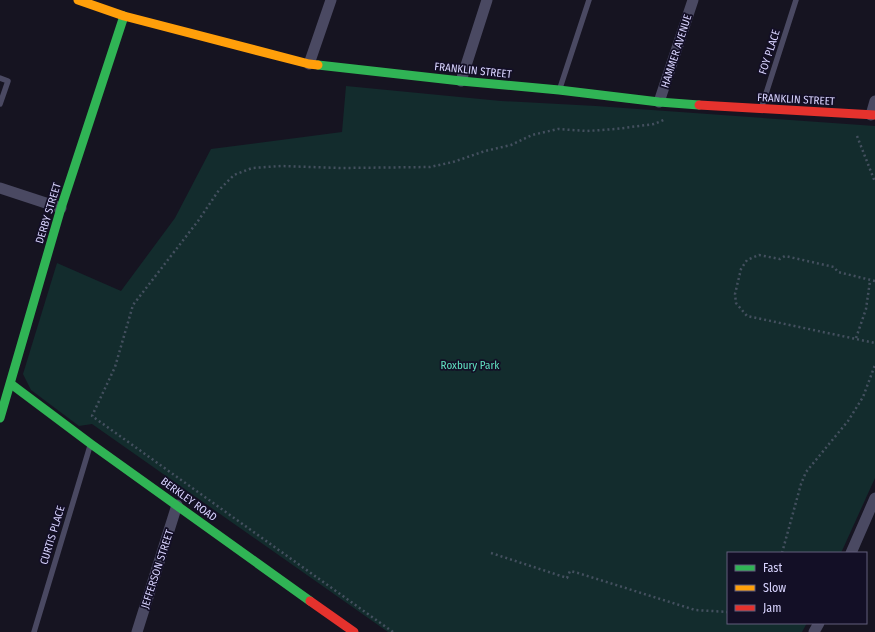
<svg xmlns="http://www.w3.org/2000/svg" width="875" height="632" font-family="'Fira Sans Condensed',sans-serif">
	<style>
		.green { fill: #132c2d }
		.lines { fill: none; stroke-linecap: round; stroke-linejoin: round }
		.path { stroke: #44505f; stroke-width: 2.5; stroke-dasharray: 2 3; stroke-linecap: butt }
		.lane { stroke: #4a4962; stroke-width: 5.5 }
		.street { stroke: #4a4962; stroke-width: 11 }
		.fast { stroke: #30b455; stroke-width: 9 }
		.slow { stroke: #ff9f0a; stroke-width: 9 }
		.jam { stroke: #e5322d; stroke-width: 9 }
		.labels { text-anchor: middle; stroke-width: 3.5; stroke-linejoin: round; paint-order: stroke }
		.street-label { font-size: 11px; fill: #d9d4ff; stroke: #130f26 }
		.park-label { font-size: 11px; fill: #5fe0c0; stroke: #130f26 }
	</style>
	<rect width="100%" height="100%" fill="#161421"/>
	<path class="green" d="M346 86 501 101 596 106 875 126V478L841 553H728V623H807L802 632H388L92 424 79 426 31 390 23 374 57 263 121 291 175 218 211 149 342 132Z"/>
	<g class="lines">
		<g class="path">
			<path d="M857 136 875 182"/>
			<path d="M875 281 838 272 834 267 785 256 780 259 759 255 747 260 741 269 735 294 736 303 747 316 875 343"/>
			<path d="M856 338 866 309 870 281"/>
			<path d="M491 553 567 578 570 571 578 573 695 610 728 612"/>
			<path d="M782 553 801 484 806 472 848 421 863 397 875 365"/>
			<path d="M393 632 92 416 115 367 133 305 198 221 219 190 234 175 252 168 281 166 340 168 430 167 453 162 485 151 511 145 532 135 558 129 587 131 616 129 654 124 666 119"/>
		</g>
		<g class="lane">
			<path d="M0 78 8 81 0 104"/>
			<path d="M560 88 589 0"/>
			<path d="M762 106 796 0"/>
			<path d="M34 632 90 446"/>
		</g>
		<g class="street">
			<path d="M309 64 331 0"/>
			<path d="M461 81 487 0"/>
			<path d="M659 102 693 0"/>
			<path d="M871 115 875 101"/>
			<path d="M0 188 61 208"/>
			<path d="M851 553 875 498"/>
			<path d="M137 632 177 505"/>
			<path d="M814 632 819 623"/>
		</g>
		<g class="fast">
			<path d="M318 65 461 81 559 90 659 102 699 105"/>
			<path d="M11 384 91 444 310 601"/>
			<path d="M0 418 61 208 124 16"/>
		</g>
		<path class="slow" d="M78 0 124 16 309 64 318 65"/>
		<g class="jam">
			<path d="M699 105 875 115"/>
			<path d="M310 601 354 632"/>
		</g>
	</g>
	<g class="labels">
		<g class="street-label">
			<text transform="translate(676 51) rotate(-72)" y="4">HAMMER AVENUE</text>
			<text transform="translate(769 52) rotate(-72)" y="4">FOY PLACE</text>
			<text transform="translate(473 70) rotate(6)" y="4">FRANKLIN STREET</text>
			<text transform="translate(796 99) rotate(3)" y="4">FRANKLIN STREET</text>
			<text transform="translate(48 213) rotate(-73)" y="4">DERBY STREET</text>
			<text transform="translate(189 499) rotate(36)" y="4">BERKLEY ROAD</text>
			<text transform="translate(52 535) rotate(-73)" y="4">CURTIS PLACE</text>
			<text transform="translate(157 569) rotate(-72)" y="4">JEFFERSON STREET</text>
		</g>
		<g class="park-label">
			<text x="470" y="369">Roxbury Park</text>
		</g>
	</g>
	<rect x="727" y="552" width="140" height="72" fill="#130f26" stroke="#625e7d"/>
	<rect x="735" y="565" width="20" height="6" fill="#30b455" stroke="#625e7d"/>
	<text x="763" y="572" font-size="12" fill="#d9d4ff">Fast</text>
	<rect x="735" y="585" width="20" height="6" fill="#ff9f0a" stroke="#625e7d"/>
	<text x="763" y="592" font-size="12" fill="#d9d4ff">Slow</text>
	<rect x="735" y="605" width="20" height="6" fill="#e5322d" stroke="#625e7d"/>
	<text x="763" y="612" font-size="12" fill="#d9d4ff">Jam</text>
</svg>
